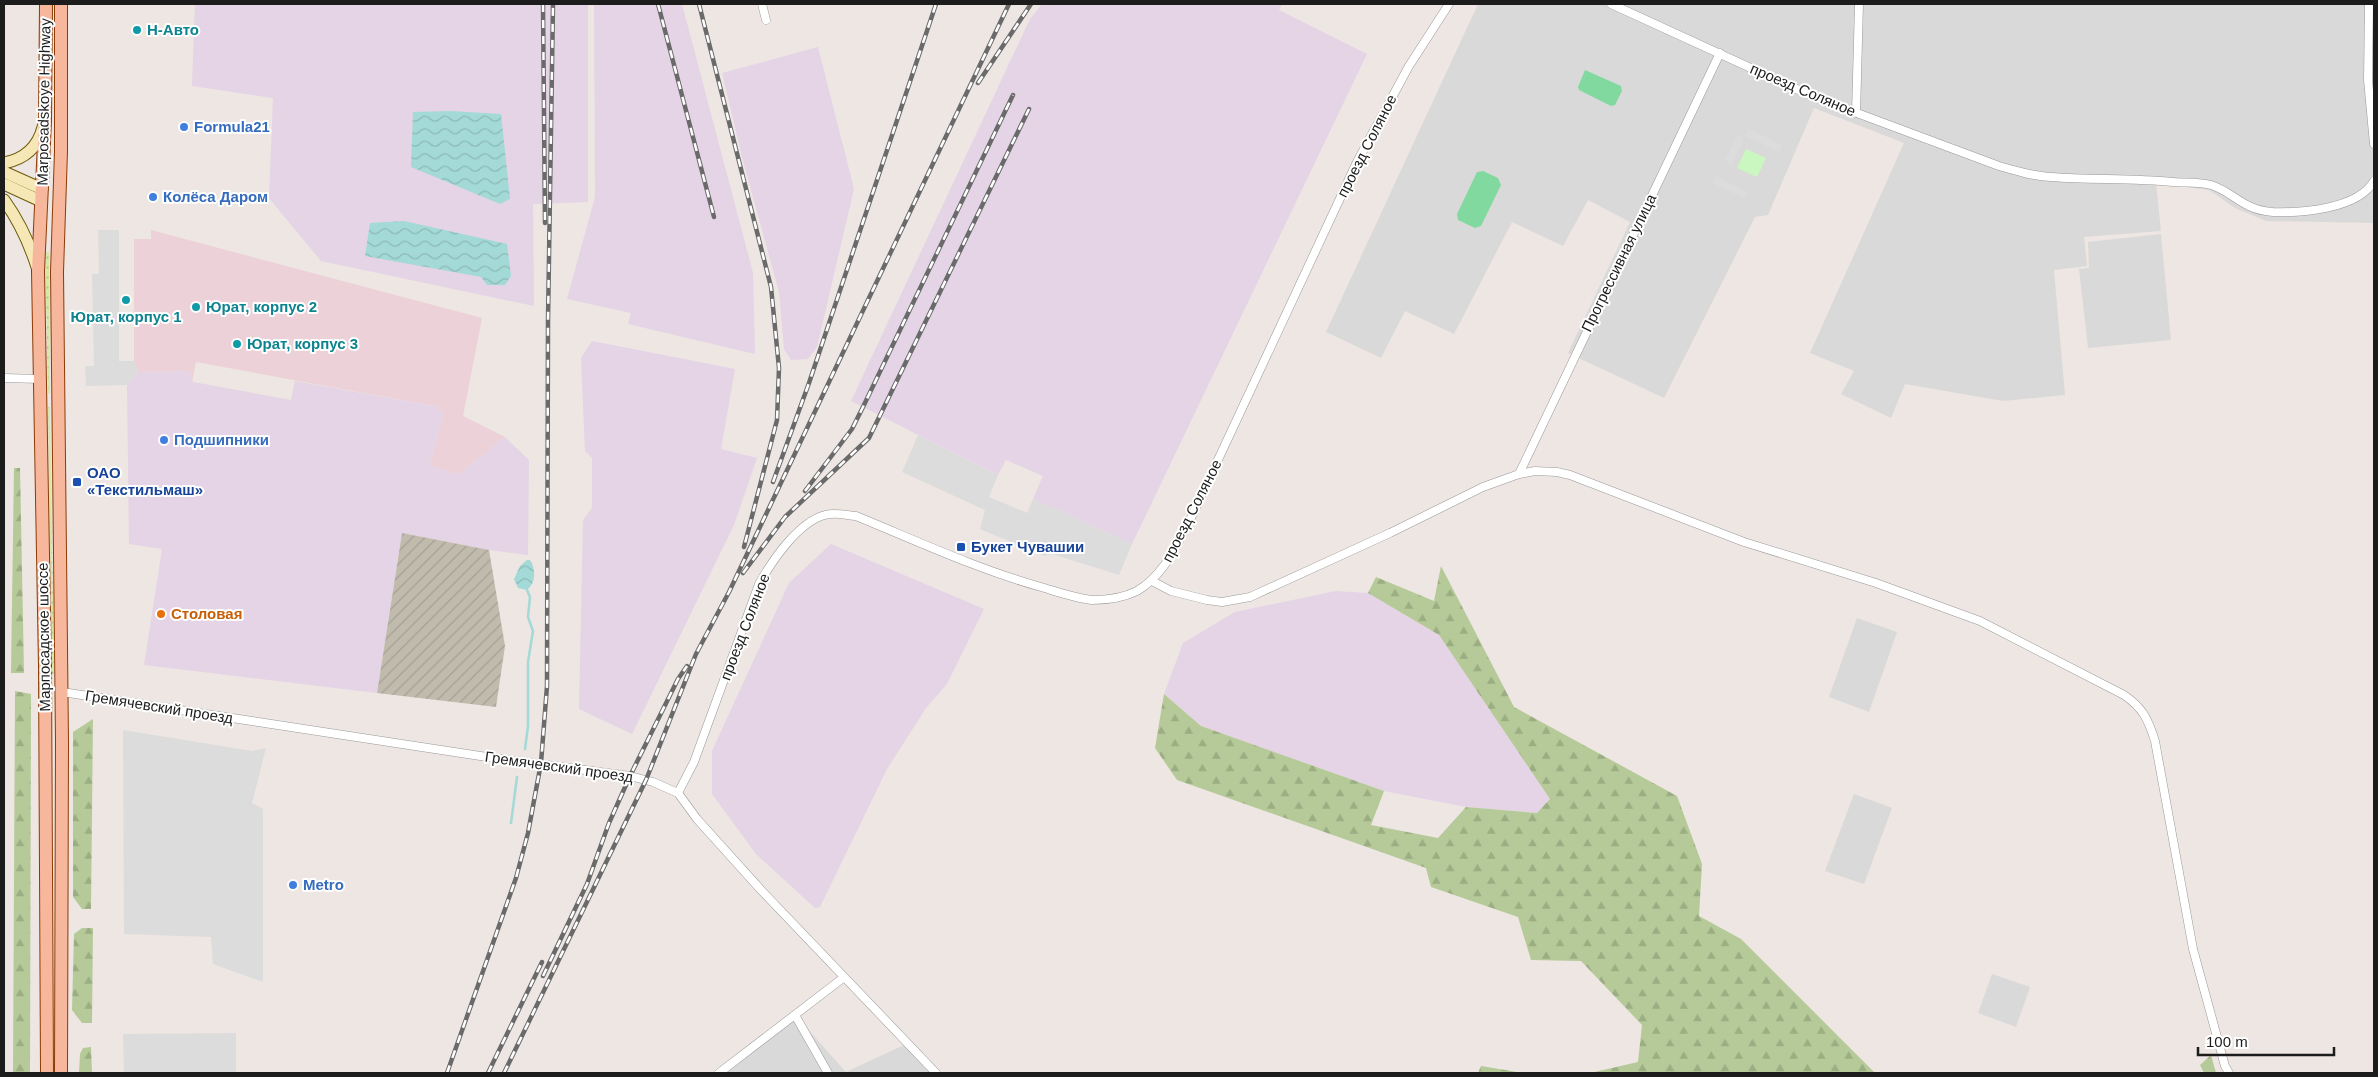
<svg xmlns="http://www.w3.org/2000/svg" width="2378" height="1077" font-family="Arial,sans-serif">
	<style>
		.residential { fill: #dad9d9 }
		.commercial { fill: #edd1d8 }
		.industrial { fill: #e4d4e6 }
		.construction { fill: url(#construction-furrows) }
		.grass { fill: url(#grass-dots) }
		.forest { fill: url(#forest-firs) }
		.park { fill: #caf6bf }
		.pitch { fill: #82d99f }
		.parking { fill: #dcdcdc }
		.water { fill: url(#water-waves) }
		.lines { fill: none; stroke-linecap: round; stroke-linejoin: round }
		.stream { stroke: #a3d9d6; stroke-width: 2.5 }
		.minor-casing { stroke: #999; stroke-width: 9 }
		.secondary-casing { stroke: #6c5b09; stroke-width: 13 }
		.primary-casing { stroke: #8d3b06; stroke-width: 14 }
		.minor { stroke: #fff; stroke-width: 8 }
		.secondary { stroke: #f6e8b6; stroke-width: 11 }
		.primary { stroke: #f7b79c; stroke-width: 12 }
		.rail-casing { stroke: #6a6a6a; stroke-width: 4.5 }
		.rail { stroke: #fff; stroke-width: 2.5; stroke-dasharray: 8; stroke-linecap: butt }
		.culture-dot { fill: #0f9aa8; stroke: #fff; stroke-width: 2 }
		.shop-dot { fill: #3f7fe0; stroke: #fff; stroke-width: 2 }
		.transit-dot { fill: #1a4fb4; stroke: #fff; stroke-width: 2 }
		.food-dot { fill: #e8710a; stroke: #fff; stroke-width: 2 }
		.labels { text-anchor: middle; stroke-width: 4; stroke-linejoin: round; paint-order: stroke }
		.culture-label { font-size: 15px; font-weight: bold; fill: #0d838f; stroke: #fff; text-anchor: start }
		.street-label { font-size: 15px; fill: #1c1c1c; stroke: #fff }
		.shop-label { font-size: 15px; font-weight: bold; fill: #366cbe; stroke: #fff; text-anchor: start }
		.transit-label { font-size: 15px; font-weight: bold; fill: #164399; stroke: #fff; text-anchor: start }
		.food-label { font-size: 15px; font-weight: bold; fill: #c56008; stroke: #fff; text-anchor: start }
	</style>
	<defs>
		<pattern id="construction-furrows" width="10" height="10" patternUnits="userSpaceOnUse" patternTransform="scale(1.25)"><rect width="10" height="10" fill="#c1bbae"/><path d="M-1 1l2-2M0 10L10 0M9 11l2-2" fill="none" stroke="#a5a095"/></pattern>
		<pattern id="grass-dots" width="8" height="8" patternUnits="userSpaceOnUse" patternTransform="scale(1.25)"><rect width="8" height="8" fill="#d7e6a9"/><path d="M2 2h.1M6 6h.1" fill="none" stroke="#b8c591" stroke-width="1.8" stroke-linecap="round"/></pattern>
		<pattern id="forest-firs" width="22" height="20" patternUnits="userSpaceOnUse" patternTransform="scale(1.25)"><rect width="22" height="20" fill="#b5ca98"/><path d="M5 1l3.5 6h-7zM16 11l3.5 6h-7z" fill="#9bad82"/></pattern>
		<pattern id="water-waves" width="16" height="10" patternUnits="userSpaceOnUse" patternTransform="scale(1.25)"><rect width="16" height="10" fill="#a3d9d6"/><path d="M0 5q4-4 8 0t8 0" fill="none" stroke="#8cbab7"/></pattern>
	</defs>
	<rect width="100%" height="100%" fill="#ede6e2"/>
	<g class="residential">
		<path d="M1478 4H2374V223L2266 221 2235 208 2209 190 2156 183 2161 231 2084 237 2087 266 2054 270 2065 395 2003 401 1905 384 1891 418 1841 394 1854 371 1810 353 1904 143 1814 108 1768 215 1755 217 1664 398 1568 353 1630 222 1588 200 1563 246 1512 222 1454 334 1405 311 1381 358 1326 332Z"/>
		<path d="M2161 234 2171 340 2088 348 2079 269 2089 268 2088 242Z"/>
		<path d="M1857 618 1897 632 1869 712 1829 697Z"/>
		<path d="M1854 794 1892 808 1864 884 1825 871Z"/>
		<path d="M1992 974 2030 987 2016 1027 1978 1013Z"/>
		<path d="M795 1015 846 1072 904 1045 931 1073H719Z"/>
	</g>
	<path class="commercial" d="M151 230 482 318 463 416 505 437 458 475 429 466 444 414 434 406 196 362 192 382 189 371 138 372 134 361V239H151Z"/>
	<g class="industrial">
		<path d="M195 4H588V202L533 204 534 306 321 261 269 198 273 98 192 86Z"/>
		<path d="M594 4H682L753 273 755 354 628 324 631 313 567 299 595 197Z"/>
		<path d="M1042 4H1282L1279 10 1367 54 1132 544 1033 499 1043 476 1006 460 998 475 851 401 1030 19Z"/>
		<path d="M818 47 854 189 817 347 808 359 791 360 784 349 779 292 743 161 722 73Z"/>
		<path d="M592 341 735 369 721 449 757 458 734 525 632 734 579 709 583 520 592 508V458L585 451 581 358Z"/>
		<path d="M189 371 193 382 291 400 295 381 434 406 444 414 429 466 459 474 505 437 529 460 528 555 489 550 402 533 377 693 144 665 162 549 129 544 127 385 138 372Z"/>
		<path d="M831 544 984 609 947 684 926 708 887 769 820 907 815 908 756 854 712 794V751L789 583Z"/>
		<path d="M1336 591 1368 593 1439 635 1550 799 1537 813 1466 807 1384 791 1201 726 1164 694 1183 643 1235 612Z"/>
	</g>
	<path class="construction" d="M402 533 489 550 505 646 496 707 377 693Z"/>
	<g class="grass">
		<path d="M45 252H49L50 393H48Z"/>
		<path d="M48 407H50L54 674H52Z"/>
	</g>
	<g class="forest">
		<path d="M14 468H20L24 673H11Z"/>
		<path d="M1441 566 1514 707 1677 796 1702 864 1699 916 1741 939 1875 1073H1590L1638 1062 1642 1025 1581 961 1531 960 1518 917 1431 887 1426 868 1177 780 1155 748 1164 694 1201 726 1384 791 1371 825 1438 838 1466 807 1537 813 1550 799 1439 635 1368 593 1376 577 1434 601Z"/>
		<path d="M15 691 31 694 30 1073H13Z"/>
		<path d="M93 719 91 909H82L73 897V732Z"/>
		<path d="M82 928H93L92 1023H82L72 1010 74 934Z"/>
		<path d="M91 1047 92 1073H79L80 1054 83 1048Z"/>
		<path d="M2211 1055 2216 1073H2204L2200 1065Z"/>
		<path d="M1481 1066 1523 1073H1478Z"/>
	</g>
	<path class="park" d="M1746 149 1766 158 1757 177 1737 168Z"/>
	<g class="pitch">
		<path d="M1585 70 1621 86 1622 91 1615 105 1611 106 1579 90 1578 87Z"/>
		<path d="M1483 171 1498 178 1501 185 1481 226 1475 228 1458 220 1457 214 1477 172Z"/>
	</g>
	<g class="parking">
		<path d="M1749 129 1782 145 1779 152 1745 136Z"/>
		<path d="M1738 134 1744 138 1732 164 1725 160Z"/>
		<path d="M1716 177 1748 192 1744 198 1712 183Z"/>
		<path d="M98 230H119V361H134L138 372 127 385 86 386 85 366H94L92 274H99Z"/>
		<path d="M918 435 998 475 989 497 1027 513 1033 499 1132 544 1119 575 1052 554 1044 556 980 529 985 510 902 472Z"/>
		<path d="M123 730 252 751 266 748 252 803 263 809V982L213 964 211 937 124 934Z"/>
		<path d="M236 1033V1073H124L123 1034Z"/>
	</g>
	<g class="water">
		<path d="M450 111 501 114 510 199 500 204 411 167 413 112Z"/>
		<path d="M404 221 507 244 511 276 505 285H487L481 277 365 256 370 223Z"/>
		<path d="M527 560H530C536 569 536 583 527 590L518 588 514 579 520 566Z"/>
	</g>
	<g class="lines">
		<g class="stream">
			<path d="M525 749 528 726V662L533 631 528 617 530 597 527 590"/>
			<path d="M511 823 517 777"/>
		</g>
		<defs>
			<g id="minor">
				<path d="M762 4 766 20"/>
				<path d="M1611 4 1814 97 1999 166C2016 171 2033 176 2051 177 2092 180 2132 178 2173 182 2185 183 2200 182 2211 185 2234 192 2242 210 2273 212 2302 213 2358 209 2374 181"/>
				<path d="M2369 4 2368 80 2374 144"/>
				<path d="M1856 113 1859 4"/>
				<path d="M4 378 40 379"/>
				<path d="M1519 474 1720 53"/>
				<path d="M1152 581 1171 591 1207 600 1222 602 1250 597 1390 533 1483 487 1519 474 1535 471 1557 472 1570 475 1744 542 1876 583 1980 621 2124 695C2143 708 2148 719 2155 741L2193 949 2225 1066 2229 1073"/>
				<path d="M62 692 487 757 630 776 653 782 678 793 697 819 761 890 936 1073"/>
				<path d="M678 793 694 762 759 584C772 561 798 522 825 515 835 512 845 515 856 516 917 541 977 569 1041 587 1058 592 1075 598 1092 600 1108 600 1123 598 1137 591 1163 576 1175 548 1189 522L1357 162 1409 66 1449 4"/>
				<path d="M795 1015 828 1073"/>
				<path d="M719 1073 843 978"/>
			</g>
			<g id="secondary">
				<path d="M4 163C25 159 38 147 43 127"/>
				<path d="M4 172 42 189"/>
				<path d="M4 184 41 201"/>
				<path d="M4 200C19 221 29 242 37 267"/>
			</g>
			<g id="primary">
				<path d="M46 4 45 121 38 271 45 667 47 1073"/>
				<path d="M61 4V151L57 272 62 741 61 1073"/>
			</g>
		</defs>
		<use href="#minor" class="minor-casing"/>
		<use href="#secondary" class="secondary-casing"/>
		<use href="#primary" class="primary-casing"/>
		<use href="#minor" class="minor"/>
		<use href="#secondary" class="secondary"/>
		<use href="#primary" class="primary"/>
		<defs>
			<g id="rail">
				<path d="M543 4 545 223"/>
				<path d="M658 4 714 217"/>
				<path d="M699 4 771 287 779 368 777 420 744 547"/>
				<path d="M978 83 1031 4"/>
				<path d="M773 482 809 383 936 4"/>
				<path d="M805 491 852 429 863 407 1013 95"/>
				<path d="M743 573 785 517 869 438 1029 109"/>
				<path d="M543 976 587 884 609 823 630 776 678 679 687 666"/>
				<path d="M447 1073 516 878 528 833 541 763 547 686 548 321 553 4"/>
				<path d="M488 1073 542 962"/>
				<path d="M504 1073 646 780 696 654 729 592 1009 4"/>
			</g>
		</defs>
		<use href="#rail" class="rail-casing"/>
		<use href="#rail" class="rail"/>
	</g>
	<g class="culture-dot">
		<circle cx="137" cy="30" r="5"/>
		<circle cx="126" cy="300" r="5"/>
		<circle cx="196" cy="307" r="5"/>
		<circle cx="237" cy="344" r="5"/>
	</g>
	<g class="shop-dot">
		<circle cx="184" cy="127" r="5"/>
		<circle cx="153" cy="197" r="5"/>
		<circle cx="164" cy="440" r="5"/>
		<circle cx="293" cy="885" r="5"/>
	</g>
	<g class="transit-dot">
		<rect x="72" y="477" width="10" height="10" rx="2.5"/>
		<rect x="956" y="542" width="10" height="10" rx="2.5"/>
	</g>
	<circle class="food-dot" cx="161" cy="614" r="5"/>
	<g class="labels">
		<g class="culture-label">
			<text x="147" y="35">Н-Авто</text>
			<text x="206" y="312">Юрат, корпус 2</text>
			<text x="126" y="322" text-anchor="middle">Юрат, корпус 1</text>
			<text x="247" y="349">Юрат, корпус 3</text>
		</g>
		<g class="street-label">
			<text transform="translate(1803 90) rotate(23)" y="5">проезд Соляное</text>
			<text transform="translate(44 102) rotate(-89)" y="5">Marposadskoye Highway</text>
			<text transform="translate(1367 146) rotate(-63)" y="5">проезд Соляное</text>
			<text transform="translate(1619 263) rotate(-64)" y="5">Прогрессивная улица</text>
			<text transform="translate(1192 511) rotate(-63)" y="5">проезд Соляное</text>
			<text transform="translate(745 627) rotate(-69)" y="5">проезд Соляное</text>
			<text transform="translate(44 637) rotate(-91)" y="5">Марпосадское шоссе</text>
			<text transform="translate(159 707) rotate(9)" y="5">Гремячевский проезд</text>
			<text transform="translate(559 767) rotate(8)" y="5">Гремячевский проезд</text>
		</g>
		<g class="shop-label">
			<text x="194" y="132">Formula21</text>
			<text x="163" y="202">Колёса Даром</text>
			<text x="174" y="445">Подшипники</text>
			<text x="303" y="890">Metro</text>
		</g>
		<g class="transit-label">
			<text x="87" y="478">ОАО<tspan x="87" dy="17">«Текстильмаш»</tspan></text>
			<text x="971" y="552">Букет Чувашии</text>
		</g>
		<g class="food-label">
			<text x="171" y="619">Столовая</text>
		</g>
	</g>
	<rect width="2378" height="1077" fill="none" stroke="#1c1c1c" stroke-width="10"/>
	<path d="M2198 1047v8h136v-8" fill="none" stroke="#1c1c1c" stroke-width="2.5"/>
	<text x="2206" y="1047" font-size="15" fill="#1c1c1c" stroke="#ffffff" stroke-width="4" paint-order="stroke">100 m</text>
</svg>
